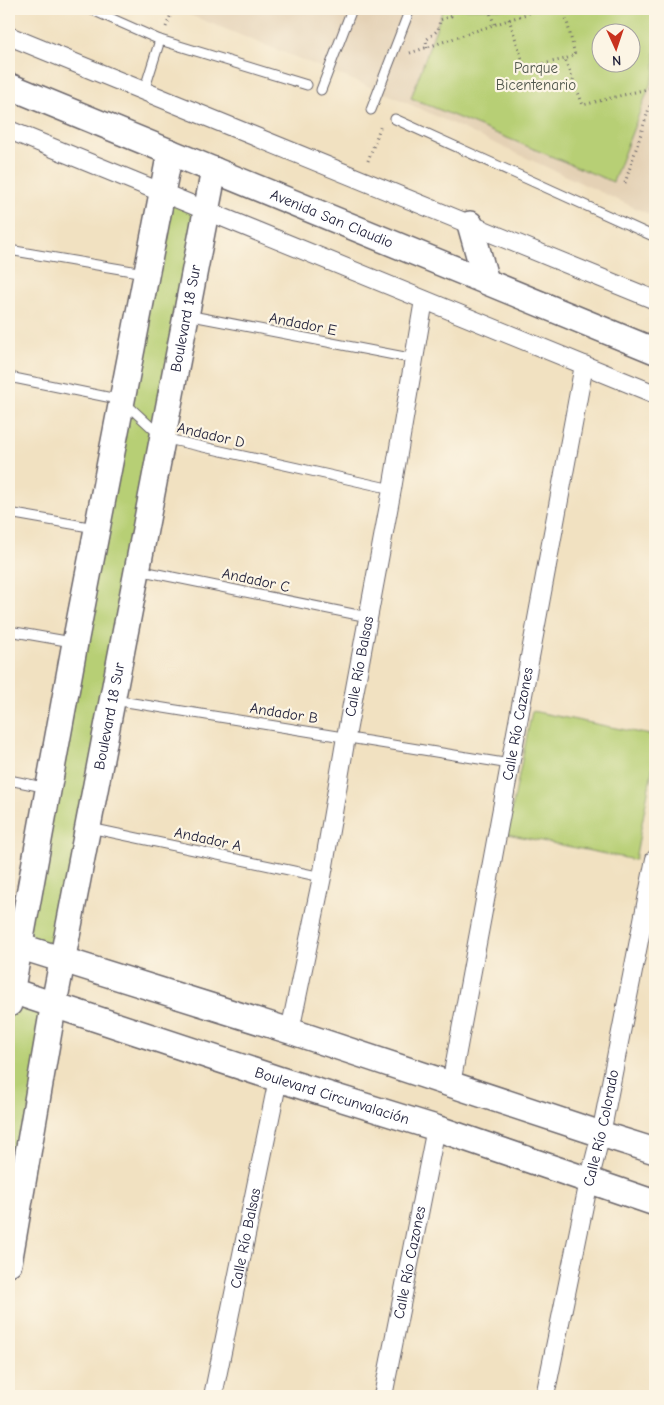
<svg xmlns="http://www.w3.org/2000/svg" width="664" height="1405" font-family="'Comic Neue',sans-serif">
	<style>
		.built { fill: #e4d1b5; fill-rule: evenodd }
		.green { fill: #b7cf74; stroke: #6c7858; fill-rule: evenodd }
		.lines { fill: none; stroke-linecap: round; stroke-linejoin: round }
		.lane-casing { stroke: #6a656a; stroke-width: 11 }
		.street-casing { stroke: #6a656a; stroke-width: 20 }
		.secondary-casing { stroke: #6a656a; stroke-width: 28 }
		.path { stroke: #6a656a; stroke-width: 3; stroke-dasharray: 1 4; stroke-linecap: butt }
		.lane { stroke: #fff; stroke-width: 9 }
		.street { stroke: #fff; stroke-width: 18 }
		.secondary { stroke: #fff; stroke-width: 25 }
		.labels { text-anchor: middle; stroke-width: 4.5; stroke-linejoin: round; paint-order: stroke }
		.park-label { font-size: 15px; fill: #4f564c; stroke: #fcf5e5 }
		.street-label { font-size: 15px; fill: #22223b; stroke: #fcf5e5 }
	</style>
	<rect width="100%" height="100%" fill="#fcf5e5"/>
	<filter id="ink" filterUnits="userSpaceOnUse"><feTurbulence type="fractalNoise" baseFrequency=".02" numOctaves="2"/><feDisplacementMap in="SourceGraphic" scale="10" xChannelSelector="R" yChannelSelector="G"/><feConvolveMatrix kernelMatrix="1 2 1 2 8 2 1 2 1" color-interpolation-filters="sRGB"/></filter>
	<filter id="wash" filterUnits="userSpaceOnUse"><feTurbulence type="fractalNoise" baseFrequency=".0096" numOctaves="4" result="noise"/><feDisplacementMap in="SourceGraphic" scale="20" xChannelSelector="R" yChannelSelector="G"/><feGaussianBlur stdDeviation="1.12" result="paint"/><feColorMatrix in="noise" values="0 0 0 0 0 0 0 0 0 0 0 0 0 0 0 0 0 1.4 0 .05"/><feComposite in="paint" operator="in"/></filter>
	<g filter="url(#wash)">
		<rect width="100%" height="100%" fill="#f1e1c1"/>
		<path class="built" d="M175 9H655V217L390 95ZM602 32H632V62H602Z"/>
		<g class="green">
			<path d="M443 9H655V72L613 182 411 98ZM602 32H632V62H602Z"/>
			<path d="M162 193 206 210 66 955 18 941Z"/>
			<path d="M532 711 655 736V755L635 860 507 834Z"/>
			<path d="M9 999 54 1013 9 1269Z"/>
		</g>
	</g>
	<g filter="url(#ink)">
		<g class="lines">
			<defs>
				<g id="lane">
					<path d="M90 9 160 40 307 85"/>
					<path d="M321 90 352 9"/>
					<path d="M144 91 160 40"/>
					<path d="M371 110 410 9"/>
					<path d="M395 119 655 237"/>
					<path d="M9 250 144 273"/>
					<path d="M187 315 415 359"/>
					<path d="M9 377 122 400 163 438 392 489"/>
					<path d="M9 513 95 528"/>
					<path d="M138 570 368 617"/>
					<path d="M9 631 72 642"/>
					<path d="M114 700 510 764"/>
					<path d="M9 780 48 788"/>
					<path d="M90 828 322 877"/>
				</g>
				<g id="street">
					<path d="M9 36 655 300"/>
					<path d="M9 130 655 394"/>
					<path id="s1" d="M290 1031 322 877 346 737 392 489 424 300"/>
					<path id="s2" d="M451 1084 584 365"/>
					<path id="s3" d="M213 1396 278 1079"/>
					<path id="s4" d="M383 1396 436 1128"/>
					<path id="s5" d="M545 1396 589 1181 601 1134 655 859"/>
				</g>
				<g id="secondary">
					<path id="s6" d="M9 86 655 351"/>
					<path d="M470 224 486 281"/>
					<path d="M9 943 290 1031 601 1134 655 1151"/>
					<path id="s7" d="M9 990 278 1079 436 1128 655 1203"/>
					<path d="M9 1004 75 643 170 152"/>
					<path id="s8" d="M9 1263 52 1014 214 170"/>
				</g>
			</defs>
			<use href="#lane" class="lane-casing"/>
			<use href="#street" class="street-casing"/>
			<use href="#secondary" class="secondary-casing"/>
			<g class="path">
				<path d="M489 9 494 24"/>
				<path d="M564 9 575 55 565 59 583 105 655 87"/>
				<path d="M509 19 525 68 565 59"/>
				<path d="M166 27 173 9"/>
				<path d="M427 48 426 40 438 30 440 20 451 16 450 9"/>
				<path d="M410 53 541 9"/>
				<path d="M368 161 381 125"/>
				<path d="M625 183 655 90"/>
			</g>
			<use href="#lane" class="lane"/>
			<use href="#street" class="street"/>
			<use href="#secondary" class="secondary"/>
		</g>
	</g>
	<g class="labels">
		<g class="park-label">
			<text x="536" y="73">Parque<tspan x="536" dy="17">Bicentenario</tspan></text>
		</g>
		<g class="street-label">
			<text dy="5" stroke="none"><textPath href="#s6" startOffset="349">Avenida San Claudio</textPath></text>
			<text dy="5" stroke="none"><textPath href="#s8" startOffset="961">Boulevard 18 Sur</textPath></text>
			<text transform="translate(303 324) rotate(11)" y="5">Andador E</text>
			<text transform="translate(211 435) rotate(13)" y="5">Andador D</text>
			<text transform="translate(256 580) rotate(12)" y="5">Andador C</text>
			<text dy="5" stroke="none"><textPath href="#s1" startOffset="371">Calle Río Balsas</textPath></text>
			<text transform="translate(284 713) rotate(9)" y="5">Andador B</text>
			<text dy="5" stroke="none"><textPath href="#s8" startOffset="556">Boulevard 18 Sur</textPath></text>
			<text dy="5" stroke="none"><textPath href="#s2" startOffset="366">Calle Río Cazones</textPath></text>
			<text transform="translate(208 839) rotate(12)" y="5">Andador A</text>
			<text dy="5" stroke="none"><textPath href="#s7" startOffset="340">Boulevard Circunvalación</textPath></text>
			<text dy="5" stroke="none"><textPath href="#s5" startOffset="274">Calle Río Colorado</textPath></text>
			<text dy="5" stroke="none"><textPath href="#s3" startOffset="161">Calle Río Balsas</textPath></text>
			<text dy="5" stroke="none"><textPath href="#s4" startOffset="136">Calle Río Cazones</textPath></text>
		</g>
	</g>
	<rect width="664" height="1405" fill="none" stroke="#fcf5e5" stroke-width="30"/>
	<g transform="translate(616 48) rotate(177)"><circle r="24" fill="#fcf5e5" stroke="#a5a1a1"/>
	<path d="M0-4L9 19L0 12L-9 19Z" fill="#c8321e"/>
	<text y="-8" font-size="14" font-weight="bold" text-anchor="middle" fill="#22223b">N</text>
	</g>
</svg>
